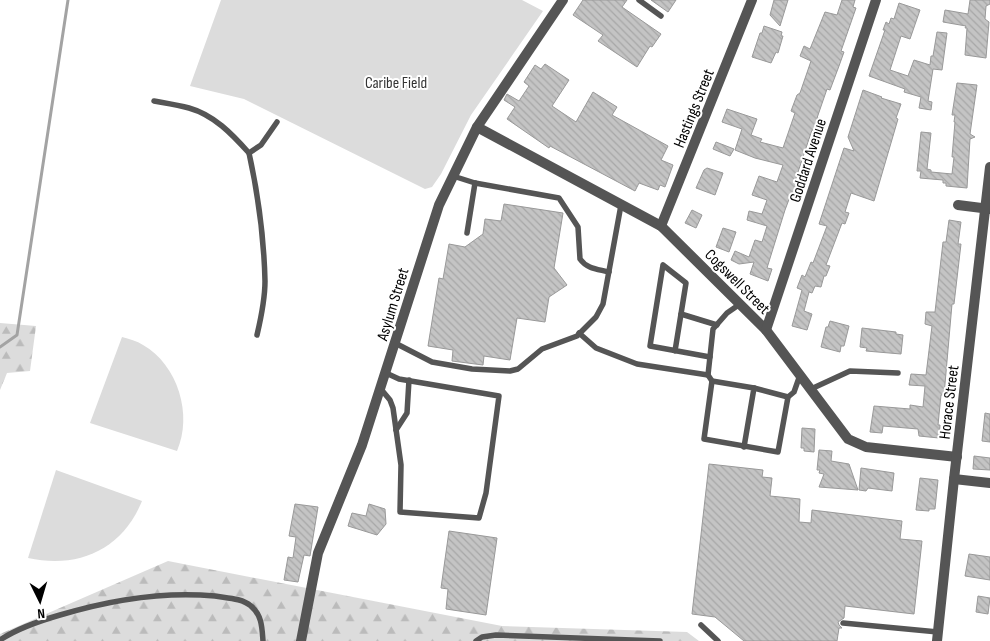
<svg xmlns="http://www.w3.org/2000/svg" width="990" height="641" font-family="'Sofia Sans Condensed',sans-serif">
	<style>
		.forest { fill: url(#forest-firs) }
		.park { fill: #dcdcdc }
		.lines { fill: none; stroke-linecap: round; stroke-linejoin: round }
		.stream { stroke: #a3a3a3; stroke-width: 3 }
		.building { fill: url(#building-back-hatch); stroke: #999 }
		.lane { stroke: #555; stroke-width: 5.5 }
		.street { stroke: #555; stroke-width: 10 }
		.labels { text-anchor: middle; stroke-width: 4; stroke-linejoin: round; paint-order: stroke }
		.park-label { font-size: 16px; fill: #333; stroke: #fff }
		.street-label { font-size: 16px; fill: #000; stroke: #fff }
	</style>
	<defs>
		<pattern id="forest-firs" width="22" height="20" patternUnits="userSpaceOnUse" patternTransform="scale(1.25)"><rect width="22" height="20" fill="#dcdcdc"/><path d="M5 1l3.5 6h-7zM16 11l3.5 6h-7z" fill="#bbb"/></pattern>
		<pattern id="building-back-hatch" width="6" height="6" patternUnits="userSpaceOnUse" patternTransform="scale(1.25)"><rect width="6" height="6" fill="#c4c4c4"/><path d="M-1 5l2 2M0 0l6 6M5-1l2 2" fill="none" stroke="#a7a7a7"/></pattern>
	</defs>
	<rect width="100%" height="100%" fill="#fff"/>
	<g class="forest">
		<path d="M0 323 36 326 30 371 7 373 0 390Z"/>
		<path d="M168 561 502 626 687 632 699 641H0V634Z"/>
	</g>
	<g class="park">
		<path d="M221 0H522L543 11 471 115 441 174 432 187 425 189 244 99 190 86Z"/>
		<path d="M122 337C129 339 137 341 143 345 178 365 193 415 177 451L90 423Z"/>
		<path d="M56 470 142 501C122 550 78 569 28 558Z"/>
	</g>
	<g class="lines">
		<path class="stream" d="M0 347 17 335 68 0"/>
	</g>
	<g class="building">
		<path d="M583 0H627L622 7 661 34 652 47 650 46 637 67 598 41 603 35 573 15Z"/>
		<path d="M651 0H676L668 12Z"/>
		<path d="M774 0H788L780 26 770 15Z"/>
		<path d="M842 0H855L853 7 856 8 841 51 844 52 839 66 830 90 827 89 817 118 821 119 817 131 812 130 795 181 799 182 795 194H791L785 210 767 268 772 269 768 281 750 274 754 262 739 264 731 260 735 251 749 257 755 240 762 242 767 226 747 220 749 211 762 214 767 200 752 195 759 176 777 182 783 165 755 158 735 150 742 129 722 122 727 109 757 119 751 135 762 139 760 142 783 148 795 113 791 111 797 95 800 93 811 61 800 56 804 46 810 49 825 12 837 15Z"/>
		<path d="M970 0H990V4L986 6 985 19 989 22 986 58 965 55 967 28H965L966 26 943 22 945 10 968 14Z"/>
		<path d="M899 3 920 10 910 39 901 36 890 70 908 76 914 60 930 65 931 56H933L937 32 947 33 942 70 933 69 928 101 932 102 931 110 919 108 921 97 904 92 905 89 869 76 885 30H883L886 22 889 24 891 18 894 19Z"/>
		<path d="M764 26 782 32 781 36H783L778 53 776 52 771 63 752 57 760 33H762Z"/>
		<path d="M545 64 569 80 552 106 576 122 593 92 617 107 612 115 668 146 661 160 673 165 665 187 660 185 658 190 639 183 635 191 550 146 549 148 507 119 515 107 504 100 507 94 519 101 529 86 524 82 535 65 541 69Z"/>
		<path d="M957 83 977 85 970 134 975 137 970 139 967 188 946 186V183H943V180L920 178 921 171H917L921 132 931 133 927 169 931 170V172L952 174 954 157H952L955 122H954L955 115H952Z"/>
		<path d="M863 90 882 97 881 98 901 104 896 118 898 119 874 201 851 193 845 212 849 213 845 224 842 223 826 265 830 266 826 276H824L821 287 815 286 812 293 809 292 804 311 812 314 807 330 792 326 802 290 797 288 802 275 805 277 811 262 813 263 827 226 819 224 844 148 854 151 848 137Z"/>
		<path d="M716 142 734 149 730 156 713 149Z"/>
		<path d="M707 168 723 173 715 195 696 188 704 170Z"/>
		<path d="M504 204 563 213 554 268 567 285 549 297 545 322 517 318 510 360 484 356 483 365 452 361 453 350 428 346 439 278 443 279 449 244 465 247 483 234 485 219 501 221Z"/>
		<path d="M692 210 702 215 696 228 685 223Z"/>
		<path d="M949 220 961 222 958 244H961L954 304H952L945 384 944 395H941L938 425H940L939 438 919 436 918 429 883 426 882 433 870 432 874 406 910 409V405L923 407 925 386 909 385 911 374 926 375 932 326 925 324 926 312H935L943 242H946Z"/>
		<path d="M723 228 736 232 729 252 716 247Z"/>
		<path d="M830 321 849 326 844 346H841L840 352 821 347 826 327H828Z"/>
		<path d="M862 328 896 332V334L903 335 901 354 866 351 867 348 860 347Z"/>
		<path d="M985 413 990 414V442L982 441Z"/>
		<path d="M802 428 815 429 814 452 804 451V448H801Z"/>
		<path d="M819 450 832 451 831 461 849 464 858 490 819 487 824 474 819 473 820 470H817Z"/>
		<path d="M974 456 990 458V470L973 469Z"/>
		<path d="M709 464 763 470 762 477 772 478 770 496 800 499 799 522 811 523 812 510 902 521 900 539 922 541 914 614 845 606 844 618 838 622 839 625 842 628H839L837 641H744L715 617 692 614Z"/>
		<path d="M861 468 894 473 892 491 868 488 866 491 859 490Z"/>
		<path d="M920 478 938 480 935 509H929V511L916 510Z"/>
		<path d="M295 504 318 507 310 556 304 555 298 582 284 580 288 557 293 558 296 537 289 536Z"/>
		<path d="M369 504 385 509 386 524 377 535 348 526 352 513 366 516Z"/>
		<path d="M449 531 497 538 486 615 446 609 448 589 441 588Z"/>
		<path d="M969 554 990 557V580L965 576Z"/>
		<path d="M978 596 990 598 988 614 976 612Z"/>
	</g>
	<g class="lines">
		<g class="lane">
			<path d="M639 0 661 16"/>
			<path d="M154 101C165 103 178 105 189 108 214 115 232 134 249 153L261 145 277 122"/>
			<path d="M249 153C258 194 264 239 265 281 265 299 261 318 257 335"/>
			<path d="M453 176 475 183 559 198 578 227 580 259C587 269 598 269 609 272"/>
			<path d="M467 233 475 183"/>
			<path d="M740 304 727 313 713 329 708 375 712 381 754 388 744 447"/>
			<path d="M681 314 717 325"/>
			<path d="M579 333 596 348 637 364 708 375"/>
			<path d="M395 343 432 362 472 369 510 371 518 369 542 349 577 336 596 317 603 304 621 205"/>
			<path d="M675 351 686 283 663 265 650 346 710 357"/>
			<path d="M712 381 704 439 778 452 788 397 794 392 800 375"/>
			<path d="M380 388 390 400 393 408 401 465 400 512 479 518 486 493 499 396 399 379 386 373"/>
			<path d="M754 388 788 397"/>
			<path d="M811 389 850 371 898 373"/>
			<path d="M396 430 407 413 409 380"/>
			<path d="M843 623 938 632"/>
			<path d="M701 625 718 641"/>
			<path d="M0 640C18 628 39 621 60 615 110 600 162 591 215 596 226 598 242 598 251 606 262 615 262 628 263 641"/>
			<path d="M476 641 482 637 496 635 660 641"/>
		</g>
		<g class="street">
			<path d="M477 127 661 226 766 330 848 439 866 447 957 457"/>
			<path d="M958 205 990 209"/>
			<path d="M661 226 752 0"/>
			<path d="M766 330 876 0"/>
			<path d="M954 479 990 483"/>
			<path d="M301 641 318 553 362 445 439 205 477 127 563 0"/>
			<path d="M937 641 954 479 990 167"/>
		</g>
	</g>
	<g class="labels">
		<g class="park-label">
			<text x="396" y="88">Caribe Field</text>
		</g>
		<g class="street-label">
			<text transform="translate(693 108) rotate(-68)" y="6">Hastings Street</text>
			<text transform="translate(807 160) rotate(-72)" y="6">Goddard Avenue</text>
			<text transform="translate(738 281) rotate(45)" y="6">Cogswell Street</text>
			<text transform="translate(392 304) rotate(-73)" y="6">Asylum Street</text>
			<text transform="translate(948 402) rotate(-83)" y="6">Horace Street</text>
		</g>
	</g>
	<g transform="translate(40 601) rotate(175)" stroke="#ffffff" stroke-width="4" paint-order="stroke">
	<path d="M0-4L9 19L0 12L-9 19Z" fill="#000000"/>
	<text y="-8" font-size="14" font-weight="bold" text-anchor="middle" fill="#000000">N</text>
	</g>
</svg>
